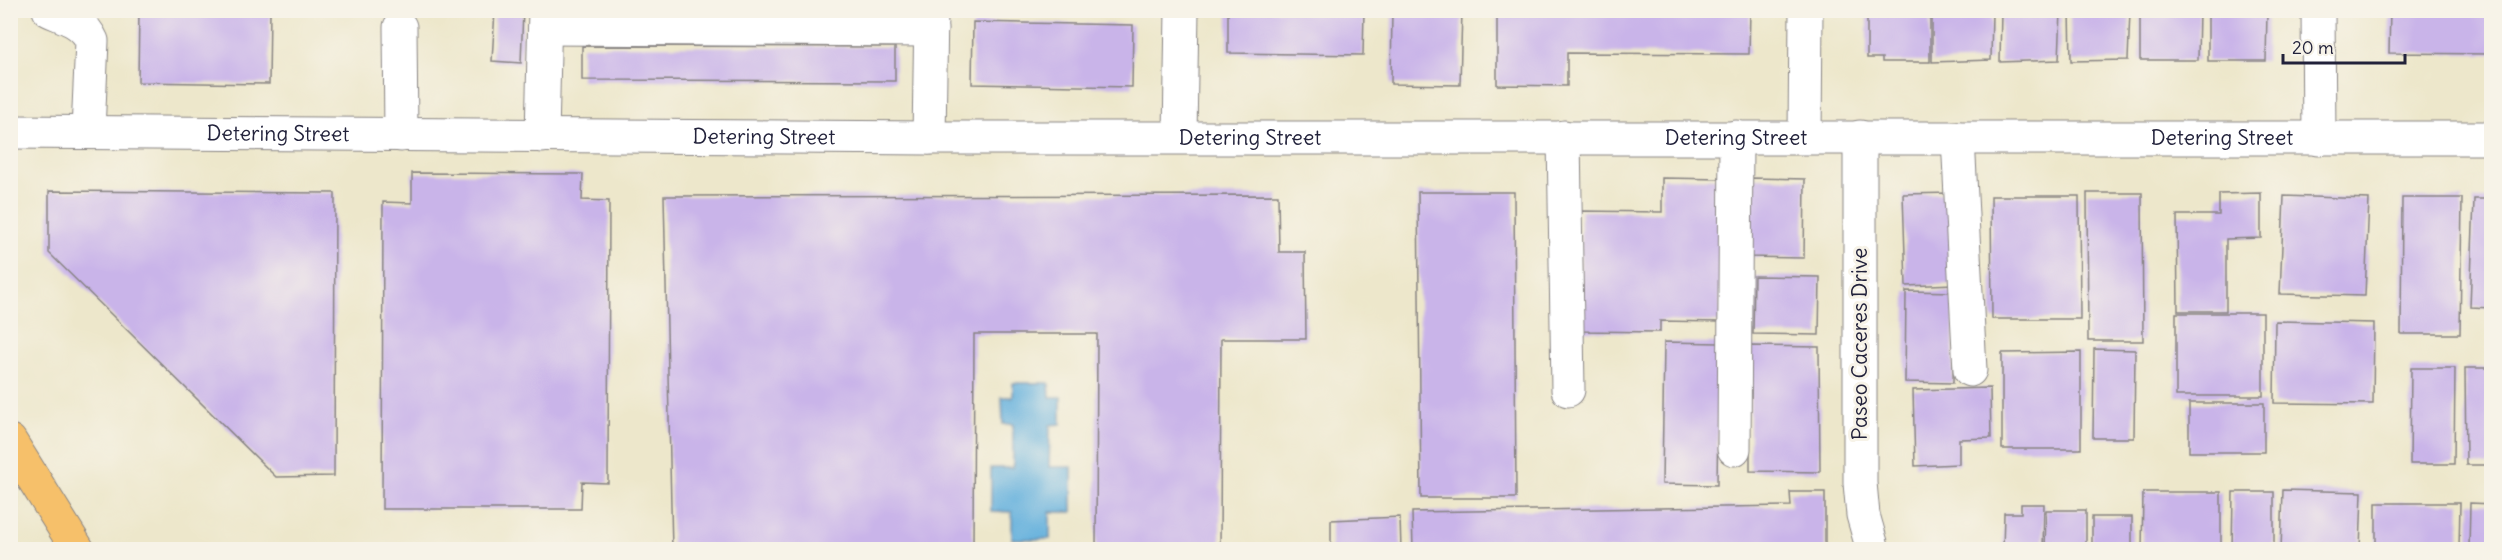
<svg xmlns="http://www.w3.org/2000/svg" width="2502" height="560" font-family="Delius,sans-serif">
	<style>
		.water { fill: #64b0dd; stroke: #43698c; stroke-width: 1.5 }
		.building { fill: #c9b4e9 }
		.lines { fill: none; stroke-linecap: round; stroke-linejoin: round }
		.minor-casing { stroke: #888483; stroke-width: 35 }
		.major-casing { stroke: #888483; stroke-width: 35 }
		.minor { stroke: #fff; stroke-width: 33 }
		.major { stroke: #f6c06b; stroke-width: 33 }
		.labels { text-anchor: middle; stroke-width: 6; stroke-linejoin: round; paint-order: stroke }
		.street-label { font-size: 21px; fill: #22223b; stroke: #f7f3e8 }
	</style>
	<rect width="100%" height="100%" fill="#f7f3e8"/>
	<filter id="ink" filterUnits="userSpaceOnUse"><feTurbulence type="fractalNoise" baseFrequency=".0167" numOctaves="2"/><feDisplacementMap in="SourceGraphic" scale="12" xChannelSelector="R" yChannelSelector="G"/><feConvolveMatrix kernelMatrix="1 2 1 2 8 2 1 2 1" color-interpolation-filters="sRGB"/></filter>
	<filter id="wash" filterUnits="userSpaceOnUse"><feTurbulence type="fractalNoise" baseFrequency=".008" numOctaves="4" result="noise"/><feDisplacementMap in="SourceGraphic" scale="24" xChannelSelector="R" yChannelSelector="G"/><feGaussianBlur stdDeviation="1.35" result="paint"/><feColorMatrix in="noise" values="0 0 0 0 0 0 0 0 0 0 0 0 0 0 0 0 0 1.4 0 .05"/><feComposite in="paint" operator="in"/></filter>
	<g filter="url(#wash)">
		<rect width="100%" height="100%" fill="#ede7cb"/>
		<path class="water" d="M1013 383H1049L1050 397H1061V424L1050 425 1049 467H1072V512H1050V539H1012V512L991 511V468H1013V424H1003L1002 397H1013Z"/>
		<g id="blocks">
			<g class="building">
				<path d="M139 10H270L269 84 138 82Z"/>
				<path d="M495 10H523L521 63 492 61Z"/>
				<path d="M1228 10H1364L1363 55 1228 53Z"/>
				<path d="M1392 10H1462L1460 85 1391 84Z"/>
				<path d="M1497 10H1750L1749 54 1567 53V86L1497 85Z"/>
				<path d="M1930 10V62H1882V58H1867V11Z"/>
				<path d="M1932 10 1992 12 1991 60 1932 62Z"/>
				<path d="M2001 10 2061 11 2059 60 2000 62Z"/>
				<path d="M2070 10 2130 11 2128 60 2071 61Z"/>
				<path d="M2140 10 2199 11 2198 60H2140Z"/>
				<path d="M2208 10 2267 12 2266 61H2208Z"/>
				<path d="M2390 10H2492V54L2389 53Z"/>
				<path d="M973 22 1133 25 1132 87 972 84Z"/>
				<path d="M582 46 895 47V81L582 80Z"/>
				<path d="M412 173 583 174 582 200 609 201 608 483 582 482 581 509H382L383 202 412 203Z"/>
				<path d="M1662 178 1722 179 1720 322 1660 321V332L1580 331 1581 211 1662 212Z"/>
				<path d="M1751 178 1805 179 1804 258 1749 257Z"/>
				<path d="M49 191 335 193 334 476 276 477 49 253Z"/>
				<path d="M1418 192H1514L1516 498H1421Z"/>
				<path d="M1952 193 1954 284 1906 286 1903 194Z"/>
				<path d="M2087 193H2142L2143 341H2088Z"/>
				<path d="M2261 193V238L2226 239V311H2178L2177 215H2219V194Z"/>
				<path d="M1278 195 1279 252H1305L1306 339H1221L1220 550H1096L1097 334H974L973 550H672L664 196Z"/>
				<path d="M1991 196H2079L2080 319H1992Z"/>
				<path d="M2284 196 2369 199 2365 296 2280 294Z"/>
				<path d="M2402 198H2462L2460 334H2401Z"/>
				<path d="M2474 199H2492V308L2470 307Z"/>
				<path d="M1754 276 1820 277 1819 335 1753 334Z"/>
				<path d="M1906 291 1954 292 1953 383 1905 382Z"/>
				<rect x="2176" y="313" width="87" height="83"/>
				<path d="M2275 321 2374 323 2373 404 2274 403Z"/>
				<path d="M1664 342 1719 343 1717 485 1662 484Z"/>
				<path d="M1750 346 1819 347 1820 472 1750 471Z"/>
				<path d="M2094 349 2135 350 2134 438H2093Z"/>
				<path d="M2081 352V449H2002V353Z"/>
				<path d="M2411 368H2455L2454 464H2410Z"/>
				<path d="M2465 368H2492V465H2466Z"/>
				<path d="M1990 388 1991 438 1959 439V464L1915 466 1913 390Z"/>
				<rect x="2189" y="403" width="75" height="49"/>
				<path d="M2283 490 2362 492 2360 550H2281Z"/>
				<path d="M1790 492H1825V550H1413L1412 512 1791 506Z"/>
				<path d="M2143 492H2221V550H2142Z"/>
				<path d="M2233 492H2274V550H2232Z"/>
				<path d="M2376 503H2460L2459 550H2376Z"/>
				<path d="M2470 503 2492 504V550H2469Z"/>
				<path d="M2021 504H2044L2043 550H2003L2004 513H2021Z"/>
				<path d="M2046 510H2086V550H2045Z"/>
				<path d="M1400 517 1401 550H1331V520Z"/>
				<rect x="2092" y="517" width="40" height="33"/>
			</g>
		</g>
	</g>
	<g filter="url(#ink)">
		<use href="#blocks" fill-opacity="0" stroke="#888483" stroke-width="1.5"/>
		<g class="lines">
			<defs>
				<g id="minor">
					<path d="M49 10C67 18 84 22 92 41L88 131"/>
					<path d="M2318 10 2319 139"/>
					<path d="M400 27 401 135"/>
					<path d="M545 28 931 30"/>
					<path id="s1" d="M10 132 929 138H2492"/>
					<path d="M542 136 545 10"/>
					<path d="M1180 136 1182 10"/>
					<path d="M1564 137 1568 390"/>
					<path d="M1805 137 1806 10"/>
					<path d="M1860 137V483L1863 515 1873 550"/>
					<path d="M929 138 931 10"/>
					<path d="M1958 138 1970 370"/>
					<path d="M1734 449 1736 137"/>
				</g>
				<path id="major" d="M10 441 78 550"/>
			</defs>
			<use href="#minor" class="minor-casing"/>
			<use href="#major" class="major-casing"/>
			<use href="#minor" class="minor"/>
			<use href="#major" class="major"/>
		</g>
	</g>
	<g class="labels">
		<g class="street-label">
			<text dy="7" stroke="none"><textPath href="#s1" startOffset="268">Detering Street</textPath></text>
			<text dy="7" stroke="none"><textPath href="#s1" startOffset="1240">Detering Street</textPath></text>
			<text dy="7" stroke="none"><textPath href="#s1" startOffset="1726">Detering Street</textPath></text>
			<text dy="7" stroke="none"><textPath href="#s1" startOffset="754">Detering Street</textPath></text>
			<text dy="7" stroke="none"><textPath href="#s1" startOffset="2212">Detering Street</textPath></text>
			<text transform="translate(1860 344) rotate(-90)" y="7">Paseo Caceres Drive</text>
		</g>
	</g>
	<rect width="2502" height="560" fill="none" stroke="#f7f3e8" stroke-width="36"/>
	<path d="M2283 54v9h122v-9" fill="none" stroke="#22223b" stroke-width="3"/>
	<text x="2292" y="54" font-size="18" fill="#22223b" stroke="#f7f3e8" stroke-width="4.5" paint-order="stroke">20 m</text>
</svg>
